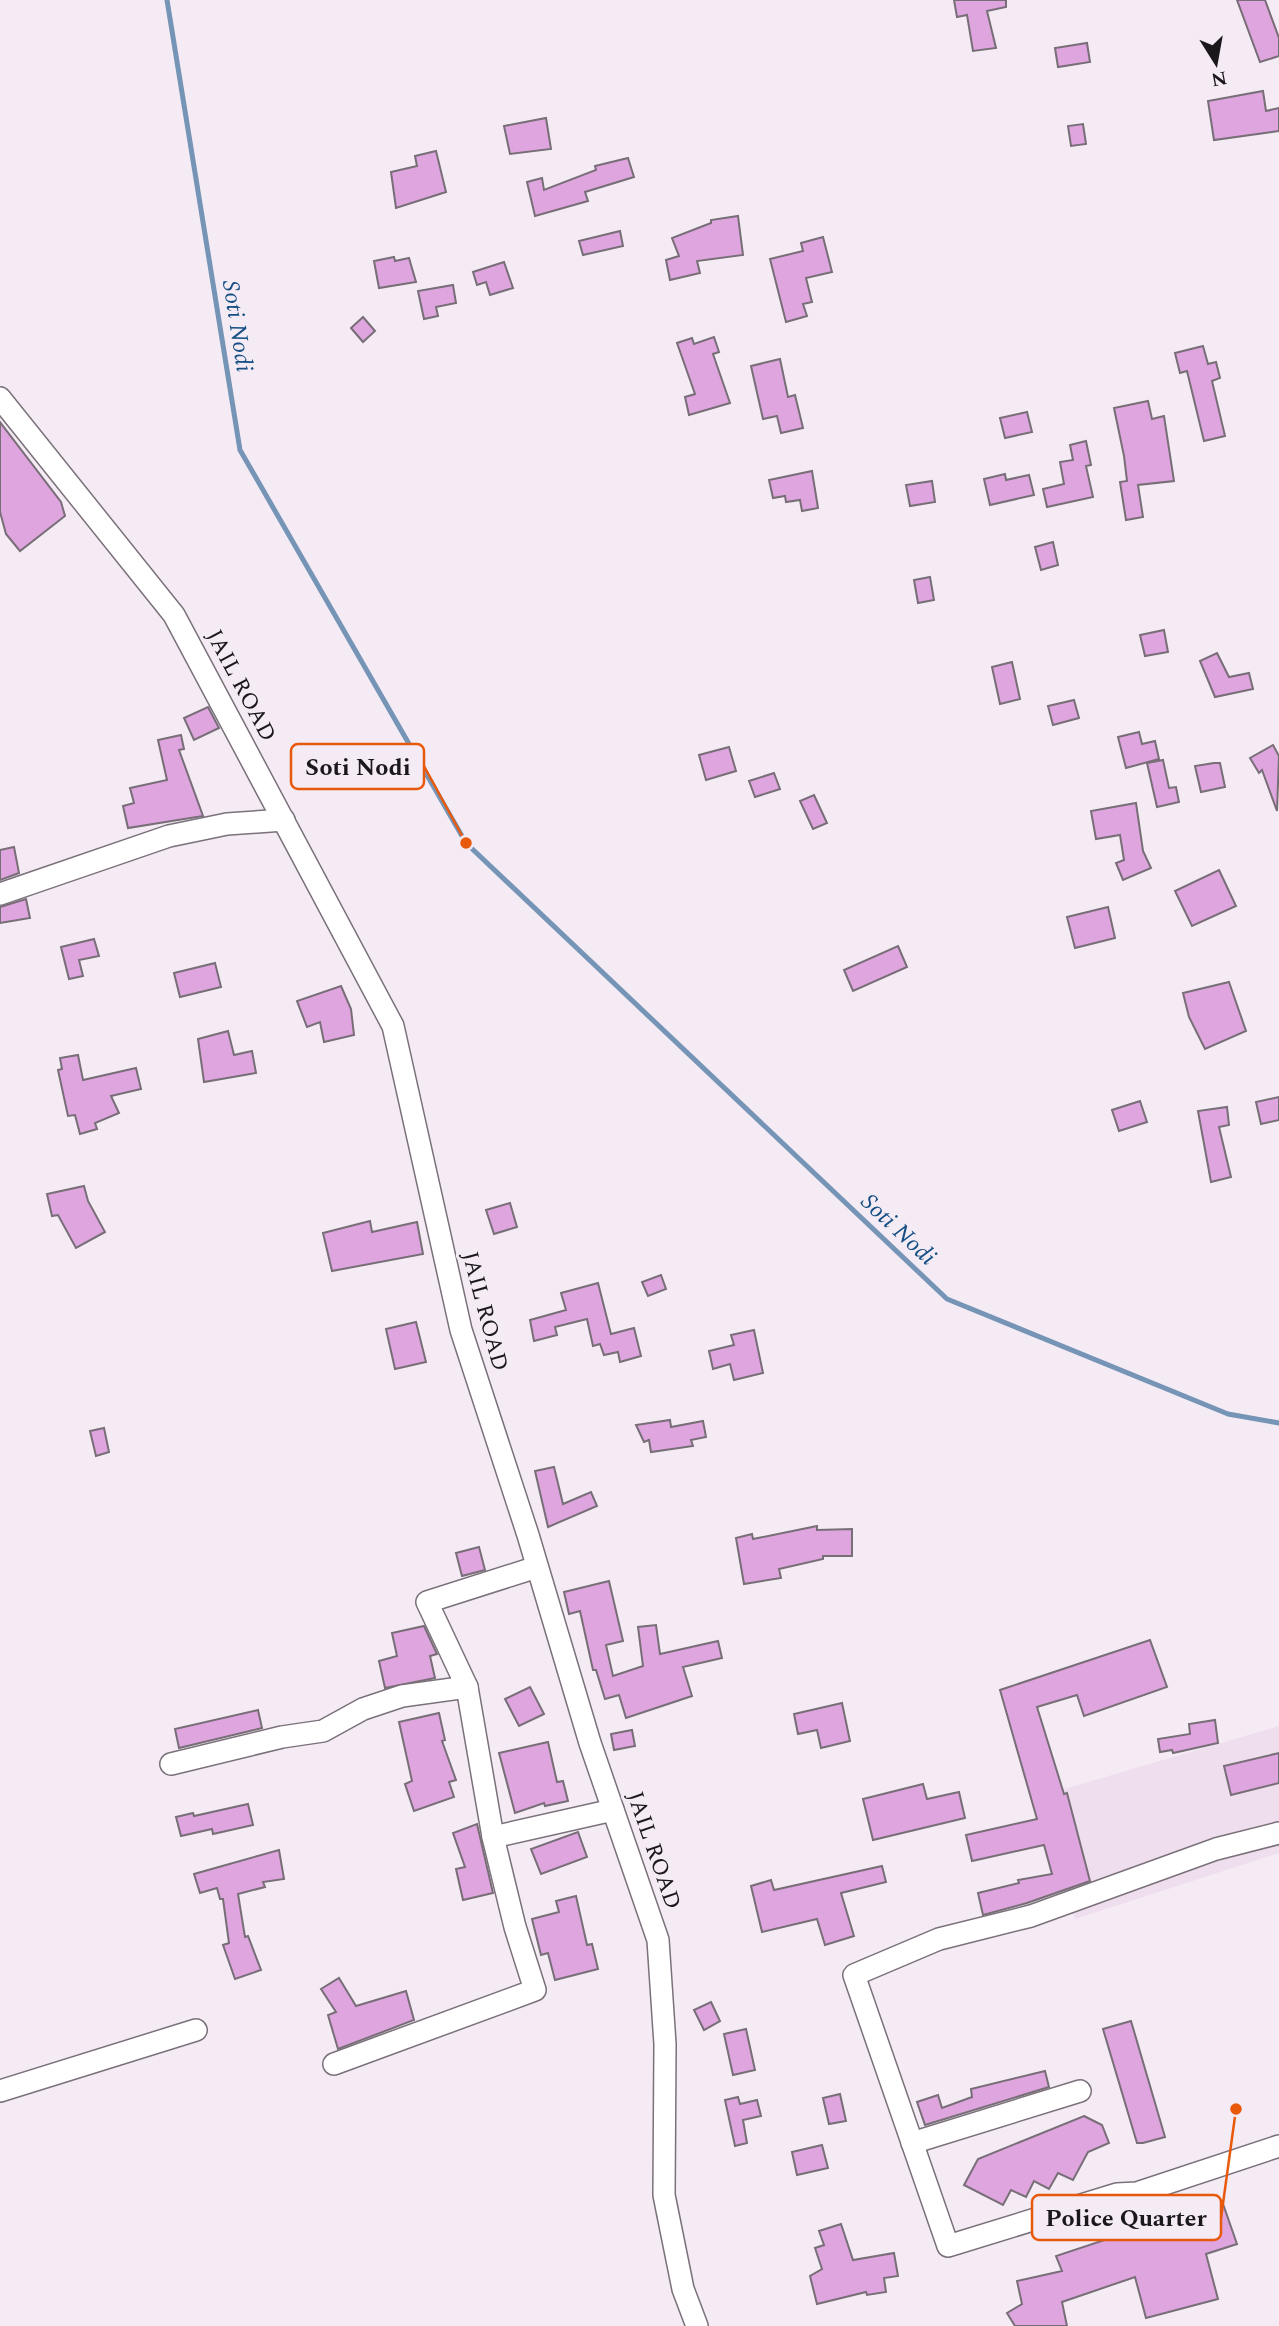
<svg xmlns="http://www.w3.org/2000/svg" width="1279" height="2326" font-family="Spectral,serif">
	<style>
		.built { fill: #efdeee }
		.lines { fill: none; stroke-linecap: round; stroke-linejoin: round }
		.stream { stroke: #7694b6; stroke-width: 5 }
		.building { fill: #dfa5de; stroke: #776e77; stroke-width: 2 }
		.street-casing { stroke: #7a717a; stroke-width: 24 }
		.street { stroke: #fff; stroke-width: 21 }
		.labels { text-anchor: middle; stroke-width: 6; stroke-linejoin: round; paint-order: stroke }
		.street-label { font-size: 23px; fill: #1b181b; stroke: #f5ebf5 }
		.water-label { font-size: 24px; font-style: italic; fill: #164f84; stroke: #f5ebf5 }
		.leader { fill: none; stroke: #e8590c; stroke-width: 2.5 }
		.callout-dot { fill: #e8590c; stroke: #f5ebf5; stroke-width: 2.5 }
		.callout { fill: #f5ebf5; stroke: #e8590c; stroke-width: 2.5 }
		.callout-label { font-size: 24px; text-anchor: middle; font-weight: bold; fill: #1b181b }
	</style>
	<rect width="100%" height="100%" fill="#f5ebf5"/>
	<path class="built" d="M1279 1726V1853L1075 1919 1037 1797Z"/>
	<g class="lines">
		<path class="stream" d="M167 0 240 450 466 843 947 1299 1228 1414 1279 1423"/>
	</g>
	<g class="building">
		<path d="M954 0H1006V7L987 11 996 48 973 51 967 15 957 17Z"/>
		<path d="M1237 0H1265L1279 38V56L1260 62Z"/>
		<path d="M1087 43 1090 62 1058 67 1055 48Z"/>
		<path d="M1263 91 1266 111 1279 108V131L1214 140 1208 101Z"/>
		<path d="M546 118 551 149 510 154 504 126Z"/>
		<path d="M1083 124 1086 144 1071 146 1068 126Z"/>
		<path d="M436 151 446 192 396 208 391 172 417 166 415 156Z"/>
		<path d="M628 158 634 177 585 192 588 201 535 216 527 182 542 178 544 190 596 170 595 166Z"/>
		<path d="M738 216 743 255 697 261 700 273 670 280 666 260 679 256 672 238 711 223V220Z"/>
		<path d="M620 231 623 246 583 255 579 241Z"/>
		<path d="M823 237 832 272 806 278 812 302 803 304 807 316 786 322 770 259 803 251 801 243Z"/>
		<path d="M394 257 395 261 409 258 416 282 379 288 374 261Z"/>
		<path d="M504 262 513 288 490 295 486 282 477 285 473 272Z"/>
		<path d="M453 285 456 303 436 307 438 316 424 319 418 291Z"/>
		<path d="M363 317 375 331 363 342 351 328Z"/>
		<path d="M714 337 719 352 713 354 730 403 689 415 685 397 695 394 677 343 692 338 694 344Z"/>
		<path d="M1203 346 1208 364 1216 362 1220 378 1212 381 1225 436 1204 441 1187 371 1180 373 1175 353Z"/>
		<path d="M780 359 788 397 795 395 803 428 781 433 777 416 763 419 751 366Z"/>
		<path d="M1148 401 1152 419 1164 416 1174 481 1138 485 1143 517 1126 520 1120 482 1127 481 1124 456 1114 408Z"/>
		<path d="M1027 412 1032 432 1005 438 1000 418Z"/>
		<path d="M0 422 61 502 65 516 20 551 6 534 0 512Z"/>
		<path d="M1086 441 1091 465 1086 466 1093 497 1047 507 1043 489 1064 484 1060 462 1073 460 1070 445Z"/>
		<path d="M812 471 818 508 802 511 800 500 786 502 785 496 773 498 769 480Z"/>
		<path d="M1005 474 1006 480 1029 475 1034 495 990 505 984 479Z"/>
		<path d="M932 481 935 502 910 506 906 485Z"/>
		<path d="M1053 542 1058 565 1041 570 1035 547Z"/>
		<path d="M930 577 934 600 918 603 914 580Z"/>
		<path d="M1164 630 1168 652 1145 656 1140 635Z"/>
		<path d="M1217 653 1229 677 1249 673 1253 689 1215 697 1200 661Z"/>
		<path d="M1012 662 1020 699 1000 704 992 667Z"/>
		<path d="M1074 700 1079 718 1053 725 1048 706Z"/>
		<path d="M208 707 219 728 194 740 184 718Z"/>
		<path d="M1139 732 1142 744 1155 741 1159 759 1126 768 1118 737Z"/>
		<path d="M181 735 184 749 179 750 203 816 128 828 123 806 134 803 130 788 167 780 158 740Z"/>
		<path d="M1273 745 1279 756 1277 811 1262 770 1259 773 1250 758Z"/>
		<path d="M729 747 736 771 706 780 699 755Z"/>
		<path d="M1163 760 1169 788 1176 787 1179 802 1157 807 1147 763Z"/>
		<path d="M1214 763H1220L1225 787 1201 792 1195 766Z"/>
		<path d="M774 773 780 789 755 797 749 781Z"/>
		<path d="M814 795 827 823 813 829 800 801Z"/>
		<path d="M1136 803 1143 851 1151 868 1123 880 1116 863 1124 860 1120 835 1096 839 1091 811Z"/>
		<path d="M14 847 19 873 0 880V850Z"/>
		<path d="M1219 870 1236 906 1192 926 1175 891Z"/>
		<path d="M26 899 30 918 0 923V907Z"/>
		<path d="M1108 907 1115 938 1075 948 1067 917Z"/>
		<path d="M94 939 99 956 79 960 83 976 69 979 61 947Z"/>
		<path d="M898 946 907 967 853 991 844 970Z"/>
		<path d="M215 963 221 987 180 997 174 973Z"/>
		<path d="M1229 982 1246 1031 1205 1049 1189 1017 1183 993Z"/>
		<path d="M341 986 351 1009 354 1035 324 1042 320 1022 307 1027 297 1001Z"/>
		<path d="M228 1031 234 1055 252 1051 256 1073 204 1082 198 1039Z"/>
		<path d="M78 1055 83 1080 136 1068 141 1089 111 1096 119 1113 95 1123 97 1129 80 1134 75 1115 68 1116 58 1070 62 1069 60 1058Z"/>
		<path d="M1279 1097V1120L1261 1124 1256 1102Z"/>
		<path d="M1140 1101 1147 1122 1119 1131 1112 1110Z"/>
		<path d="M1227 1107 1229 1125 1219 1127 1231 1177 1211 1182 1198 1111Z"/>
		<path d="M84 1186 88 1201 105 1232 76 1248 58 1215 52 1216 47 1194Z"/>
		<path d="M510 1203 517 1227 494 1234 486 1210Z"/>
		<path d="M370 1221 372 1232 417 1222 423 1254 332 1271 323 1233Z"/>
		<path d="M661 1275 666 1289 648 1296 642 1282Z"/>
		<path d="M598 1283 611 1334 634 1328 641 1356 620 1362 618 1352 604 1355 600 1344 593 1346 587 1319 555 1327 557 1335 534 1341 530 1320 566 1310 561 1293Z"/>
		<path d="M416 1322 426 1362 395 1369 386 1329Z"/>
		<path d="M754 1330 763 1373 734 1380 730 1364 713 1369 709 1351 734 1345 731 1335Z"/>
		<path d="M670 1420 671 1427 703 1421 706 1437 691 1440 693 1446 651 1452 649 1440 644 1442 636 1425Z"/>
		<path d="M104 1428 109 1452 96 1456 90 1431Z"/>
		<path d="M554 1467 563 1504 591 1492 597 1506 548 1527 535 1471Z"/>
		<path d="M817 1526V1530L852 1529V1556H823V1559L779 1569 781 1578 744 1584 736 1538 752 1534 753 1539Z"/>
		<path d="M479 1547 485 1570 462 1576 456 1553Z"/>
		<path d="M609 1581 623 1641 606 1645 613 1676 643 1666 638 1627 656 1625 660 1654 718 1641 722 1658 683 1667 692 1696 626 1718 619 1695 605 1699 596 1670H593L580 1611 569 1614 564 1592Z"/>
		<path d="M424 1626 437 1654 430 1656 435 1678 385 1688 379 1661 397 1656 392 1633Z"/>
		<path d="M1150 1640 1167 1687 1084 1716 1077 1695 1037 1707 1064 1794 1067 1793 1090 1881 1027 1903 983 1915 978 1893 1019 1883 1018 1880 1052 1874 1044 1845 972 1861 966 1835 1037 1819 1000 1690Z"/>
		<path d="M530 1687 544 1714 519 1726 505 1699Z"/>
		<path d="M842 1703 850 1741 821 1748 817 1730 798 1734 794 1714Z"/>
		<path d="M258 1710 262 1728 179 1748 175 1729Z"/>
		<path d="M439 1713 445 1740 442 1741 456 1780 449 1782 454 1797 414 1811 405 1784 412 1781 399 1722Z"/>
		<path d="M1215 1720 1218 1743 1173 1753 1172 1750 1160 1752 1158 1739 1190 1734 1189 1724Z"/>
		<path d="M632 1730 635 1746 614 1750 611 1734Z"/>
		<path d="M548 1742 557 1782 563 1781 568 1801 545 1806 544 1803 515 1813 499 1753Z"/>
		<path d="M1279 1753V1783L1231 1795 1224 1766Z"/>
		<path d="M923 1784 927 1799 959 1792 965 1818 873 1840 863 1799Z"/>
		<path d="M248 1804 253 1825 213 1834 212 1829 181 1836 176 1817 193 1813 194 1816Z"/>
		<path d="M477 1824 493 1893 463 1900 456 1869 465 1867 453 1833Z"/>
		<path d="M578 1832 587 1857 541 1874 531 1849Z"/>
		<path d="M279 1850 284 1879 263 1882 265 1887 238 1894 245 1937 248 1936 261 1970 235 1979 223 1945 229 1943 223 1899H220L217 1888 200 1893 194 1874Z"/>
		<path d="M882 1866 886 1882 841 1893 854 1936 825 1945 817 1919 762 1932 751 1886 771 1880 774 1890Z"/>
		<path d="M576 1896 587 1945 592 1944 598 1969 555 1980 548 1953 541 1955 532 1919 559 1912 556 1901Z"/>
		<path d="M339 1978 356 2006 406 1991 414 2020 338 2049 328 2015 336 2012 321 1989Z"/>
		<path d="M711 2002 720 2021 704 2030 694 2010Z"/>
		<path d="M1131 2021 1165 2137 1143 2143H1137L1103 2029Z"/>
		<path d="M746 2029 755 2070 733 2075 724 2034Z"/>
		<path d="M1045 2071 1049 2087 925 2125 917 2102 938 2095 942 2108 972 2097 971 2089Z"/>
		<path d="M840 2094 846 2121 829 2124 823 2098Z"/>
		<path d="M738 2097 740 2104 757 2100 761 2116 743 2120 747 2143 735 2146 725 2100Z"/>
		<path d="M1084 2116 1102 2125 1109 2143 1088 2152 1073 2180 1058 2173 1049 2189 1034 2181 1026 2197 1011 2190 1003 2205 964 2185 978 2159Z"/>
		<path d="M822 2145 828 2168 797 2175 792 2152Z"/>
		<path d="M1222 2201 1237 2244 1206 2254 1218 2299 1146 2318 1135 2277 1062 2302 1067 2326H1015L1007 2313 1022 2304 1017 2281 1062 2271 1056 2256Z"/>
		<path d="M841 2224 853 2260 894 2253 898 2276 884 2278 886 2292 867 2295 866 2292 817 2304 810 2276 822 2269 815 2248 824 2245 819 2231Z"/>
	</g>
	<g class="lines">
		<defs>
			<g id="street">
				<path d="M0 398 174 615 393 1026 461 1330 528 1535 590 1743 658 1940 665 2044 664 2195 683 2289 697 2326"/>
				<path d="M0 894 169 836 227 824 284 820"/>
				<path d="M171 1764 282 1737 323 1731 363 1709 402 1696 467 1687"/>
				<path d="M1279 1833 1216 1849 1031 1916 939 1939 854 1975 948 2246 1117 2194 1137 2193 1279 2146"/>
				<path d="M493 1837 613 1810"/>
				<path d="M334 2064 535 1990 515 1927 493 1837 467 1687 427 1602 537 1567"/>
				<path d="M0 2091 196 2030"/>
				<path d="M912 2143 1080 2091"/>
			</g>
		</defs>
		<use href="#street" class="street-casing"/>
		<use href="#street" class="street"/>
	</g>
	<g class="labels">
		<g class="street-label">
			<text transform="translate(242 685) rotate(62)" y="8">JAIL ROAD</text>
			<text transform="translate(486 1311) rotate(75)" y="8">JAIL ROAD</text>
			<text transform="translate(655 1850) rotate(71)" y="8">JAIL ROAD</text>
		</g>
		<g class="water-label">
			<text transform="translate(238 326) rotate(81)" y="8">Soti Nodi</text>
			<text transform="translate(899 1229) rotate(43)" y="8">Soti Nodi</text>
		</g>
	</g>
	<path class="leader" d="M466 843L424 766M1236 2109L1221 2218"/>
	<g class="callout-dot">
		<circle cx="466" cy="843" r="7"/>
		<circle cx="1236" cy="2109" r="7"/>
	</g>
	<g class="callout">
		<rect x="291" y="744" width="133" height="45" rx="7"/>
		<rect x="1032" y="2195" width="189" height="45" rx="7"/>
	</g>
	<g class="callout-label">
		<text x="358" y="775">Soti Nodi</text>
		<text x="1126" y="2226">Police Quarter</text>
	</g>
	<g transform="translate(1216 63) rotate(169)" stroke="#f5ebf5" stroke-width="5" paint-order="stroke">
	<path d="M0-5L12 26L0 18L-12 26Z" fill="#1b181b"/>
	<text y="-10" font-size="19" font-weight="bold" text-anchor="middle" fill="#1b181b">N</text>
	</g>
</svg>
